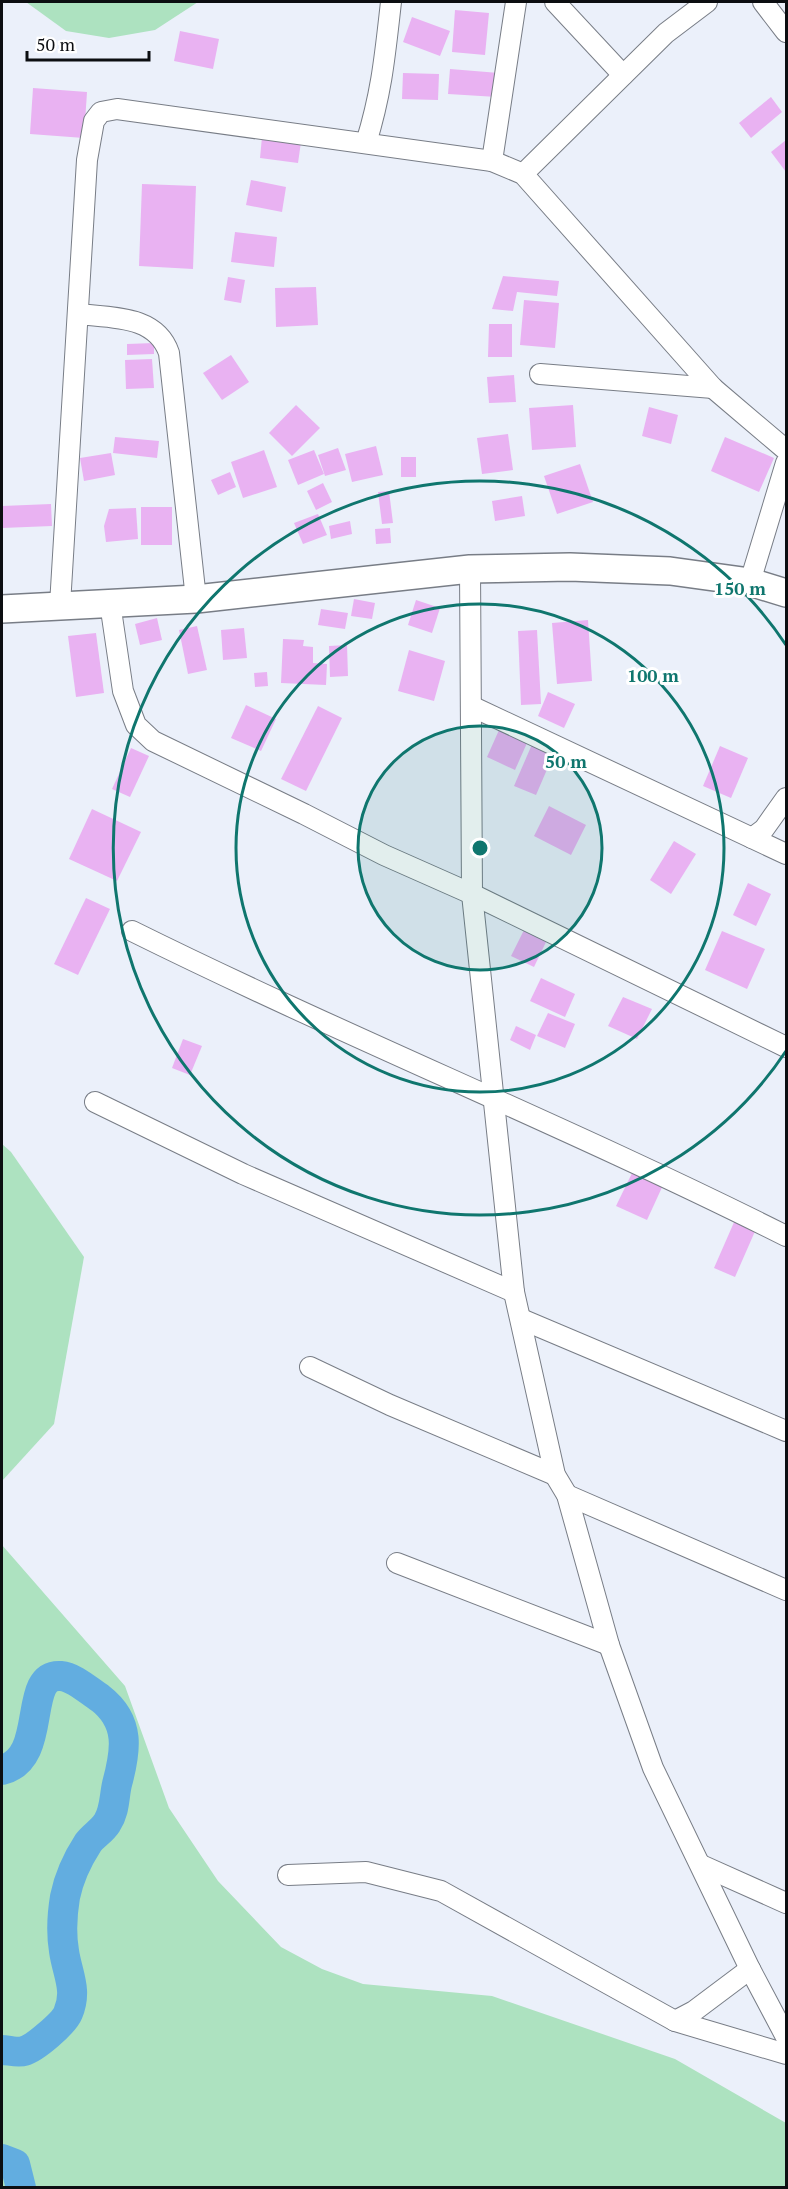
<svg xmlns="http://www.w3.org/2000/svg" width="788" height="2189" font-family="'PT Serif',serif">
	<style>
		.green { fill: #ade2c0 }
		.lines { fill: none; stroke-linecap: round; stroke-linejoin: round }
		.river { stroke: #62ade0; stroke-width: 30 }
		.building { fill: #e9b2f2 }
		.minor-casing { stroke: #787d86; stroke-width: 22 }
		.secondary-casing { stroke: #787d86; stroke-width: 30 }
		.minor { stroke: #fff; stroke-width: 20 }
		.secondary { stroke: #fff; stroke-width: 27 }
		.ring { fill: none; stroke: #0f766e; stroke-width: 3 }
		.centre { fill: #0f766e; stroke: #fff; stroke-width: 3 }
		.ring-label { font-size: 18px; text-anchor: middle; font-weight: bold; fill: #0f766e; stroke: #fff; stroke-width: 6; stroke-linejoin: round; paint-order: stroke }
	</style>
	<rect width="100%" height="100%" fill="#ebf0fa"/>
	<g class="green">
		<path d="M26 2H198L155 30 109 38 66 31Z"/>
		<path d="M2 1144 11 1152 84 1257 54 1424 2 1481Z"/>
		<path d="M2 1545 125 1686 169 1808 218 1881 281 1947 322 1969 363 1984 492 1996 675 2059 786 2123V2187H2Z"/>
	</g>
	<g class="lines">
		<g class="river">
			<path d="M2 1770C50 1758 21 1673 61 1676 74 1677 89 1691 100 1698 131 1722 126 1751 117 1784 114 1797 115 1811 107 1823 102 1831 93 1836 88 1843 77 1860 69 1877 65 1897 62 1915 61 1933 64 1951 67 1973 78 1990 68 2013 64 2023 35 2048 24 2051 18 2053 8 2050 2 2050"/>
			<path d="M2 2159 15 2164 21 2188"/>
		</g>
	</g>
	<g class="building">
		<path d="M455 10 489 13 485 55 452 52Z"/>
		<path d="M412 17 450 31 440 56 403 42Z"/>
		<path d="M180 31 219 39 213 69 174 61Z"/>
		<path d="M450 69 499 73 497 97 448 94Z"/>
		<path d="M403 73 439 74 438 100 402 99Z"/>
		<path d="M33 88 87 92 84 138 30 134Z"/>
		<path d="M771 97 782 112 751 138 739 123Z"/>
		<path d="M262 137 301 142 298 163 260 158Z"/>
		<path d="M786 140V172L771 152Z"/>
		<path d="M251 180 286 187 282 212 246 205Z"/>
		<path d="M142 184 196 186 193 269 139 266Z"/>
		<path d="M235 232 277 237 274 267 231 262Z"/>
		<path d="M503 276 559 281 557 296 517 292 513 311 492 309Z"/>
		<path d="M228 277 245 280 241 303 224 300Z"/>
		<path d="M316 287 318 325 276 327 275 288Z"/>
		<path d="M524 300 559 303 555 348 520 345Z"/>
		<path d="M489 324H512V357H488Z"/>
		<path d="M154 343V354L127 355V344Z"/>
		<path d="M231 355 249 382 222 400 203 373Z"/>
		<path d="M152 359 154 388 126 389 125 360Z"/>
		<path d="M514 375 516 402 489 403 487 377Z"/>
		<path d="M296 405 320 428 292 456 269 433Z"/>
		<path d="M573 405 576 447 532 450 529 408Z"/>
		<path d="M649 407 678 415 671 444 642 436Z"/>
		<path d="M508 434 513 470 482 474 477 438Z"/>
		<path d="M115 437 159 441 157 458 113 453Z"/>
		<path d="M725 437 774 458 759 492 711 471Z"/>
		<path d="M376 446 383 475 352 482 345 454Z"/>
		<path d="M338 448 346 470 325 476 318 455Z"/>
		<path d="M264 450 277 487 243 498 231 462Z"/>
		<path d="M314 450 324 474 298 485 288 460Z"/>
		<path d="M111 453 115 475 84 481 80 458Z"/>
		<rect x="401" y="457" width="15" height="20"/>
		<path d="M580 464 593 502 557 514 544 476Z"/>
		<path d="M230 472 236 487 218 495 211 480Z"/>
		<path d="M323 483 332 502 316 510 307 491Z"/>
		<path d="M389 491 393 523 382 524 378 492Z"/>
		<path d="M522 496 525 516 495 521 492 501Z"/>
		<path d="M51 504 52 526 2 528V506Z"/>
		<rect x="141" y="507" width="31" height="38"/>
		<path d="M136 508 138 539 106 542 104 526 109 509Z"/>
		<path d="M318 514 327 535 303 544 294 523Z"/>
		<path d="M350 521 352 534 331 539 329 526Z"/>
		<path d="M390 528 391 543 376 544 375 529Z"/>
		<path d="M354 599 375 603 372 619 351 616Z"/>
		<path d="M416 600 440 608 432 633 408 625Z"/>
		<path d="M321 609 348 613 345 629 318 625Z"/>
		<path d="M157 618 162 640 140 645 135 624Z"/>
		<path d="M588 620 592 681 557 684 552 623Z"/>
		<path d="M197 626 207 670 188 674 179 630Z"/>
		<path d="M244 628 247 658 223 660 221 630Z"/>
		<path d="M537 630 541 704 521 705 518 631Z"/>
		<path d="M96 633 104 693 76 697 68 636Z"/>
		<path d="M283 639 304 640 303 646 313 647V663L327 664 326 685 281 683Z"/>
		<path d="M347 645 348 676 330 677 329 646Z"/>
		<path d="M409 650 445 661 434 701 398 691Z"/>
		<path d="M267 672 268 686 255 687 254 673Z"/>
		<path d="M548 692 575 704 564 728 538 716Z"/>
		<path d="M246 705 276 719 261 751 231 738Z"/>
		<path d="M318 706 342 718 306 791 281 779Z"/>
		<path d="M499 730 527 743 515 770 487 757Z"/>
		<path d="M533 742 555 751 536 795 514 786Z"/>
		<path d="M720 746 748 758 731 798 703 786Z"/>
		<path d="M131 748 149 756 130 797 112 789Z"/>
		<path d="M549 806 586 825 571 855 534 836Z"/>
		<path d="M92 809 141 832 117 881 69 859Z"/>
		<path d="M674 841 696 854 671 894 650 880Z"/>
		<path d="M748 883 771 894 756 926 733 915Z"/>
		<path d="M86 898 110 909 78 975 54 964Z"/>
		<path d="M524 930 546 942 534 967 511 956Z"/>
		<path d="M722 931 765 949 747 989 705 970Z"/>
		<path d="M541 978 575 994 565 1017 530 1001Z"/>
		<path d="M623 997 652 1009 637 1039 608 1026Z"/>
		<path d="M548 1013 575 1024 565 1048 537 1036Z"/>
		<path d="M516 1026 536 1035 530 1050 510 1040Z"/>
		<path d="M183 1039 202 1046 190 1075 172 1068Z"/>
		<path d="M634 1169 664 1183 647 1220 616 1206Z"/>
		<path d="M735 1220 756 1229 735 1277 714 1268Z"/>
	</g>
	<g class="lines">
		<defs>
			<g id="minor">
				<path d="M555 2 623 75"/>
				<path d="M763 2 786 32"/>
				<path d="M366 143C382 91 385 55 391 2"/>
				<path d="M492 161 516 2"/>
				<path d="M523 174 666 33 707 2"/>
				<path d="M78 314C112 318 156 315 169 353L196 599"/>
				<path d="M540 374 713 388"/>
				<path d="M470 569 472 894 514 1292 555 1475 567 1495 609 1645 653 1768 750 1969 786 2037"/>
				<path d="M750 582 786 463"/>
				<path d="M110 603 123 691 136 725 153 741 304 814 384 855 472 894 786 1047"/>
				<path d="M60 605 87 160 94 121 101 112 117 109 492 161 523 174 713 388 786 450"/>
				<path d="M471 706 786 854"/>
				<path d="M752 838 764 829 786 798"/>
				<path d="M132 931C348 1038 571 1128 786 1236"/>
				<path d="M95 1102 243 1174 514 1292"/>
				<path d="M521 1319 786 1431"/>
				<path d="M310 1367 390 1405 555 1475"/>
				<path d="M567 1495 786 1590"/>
				<path d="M397 1563 609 1645"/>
				<path d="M701 1865 786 1903"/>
				<path d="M288 1875 366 1872 441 1891 675 2021 786 2054"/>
				<path d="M675 2021 694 2011 750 1969"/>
			</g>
			<path id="secondary" d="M2 609 196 599 470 569 570 567 670 571 750 582 786 593"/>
		</defs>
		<use href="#minor" class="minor-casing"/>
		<use href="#secondary" class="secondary-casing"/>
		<use href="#minor" class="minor"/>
		<use href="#secondary" class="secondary"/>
	</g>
	<circle cx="480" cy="848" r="122" fill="#0f766e" fill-opacity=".12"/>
	<g class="ring">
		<circle cx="480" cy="848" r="122"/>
		<circle cx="480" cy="848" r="244"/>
		<path d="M786 1051A367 367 0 1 1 786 645"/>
	</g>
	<circle cx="480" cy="848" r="9" class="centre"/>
	<g class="ring-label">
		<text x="740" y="595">150 m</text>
		<text x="653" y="682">100 m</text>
		<text x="566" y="768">50 m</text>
	</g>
	<rect width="788" height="2189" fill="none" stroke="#0c0e11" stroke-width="6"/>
	<path d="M27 51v9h122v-9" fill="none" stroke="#0c0e11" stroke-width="3"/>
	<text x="36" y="51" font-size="18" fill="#0c0e11" stroke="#ffffff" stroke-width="4.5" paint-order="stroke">50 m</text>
</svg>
